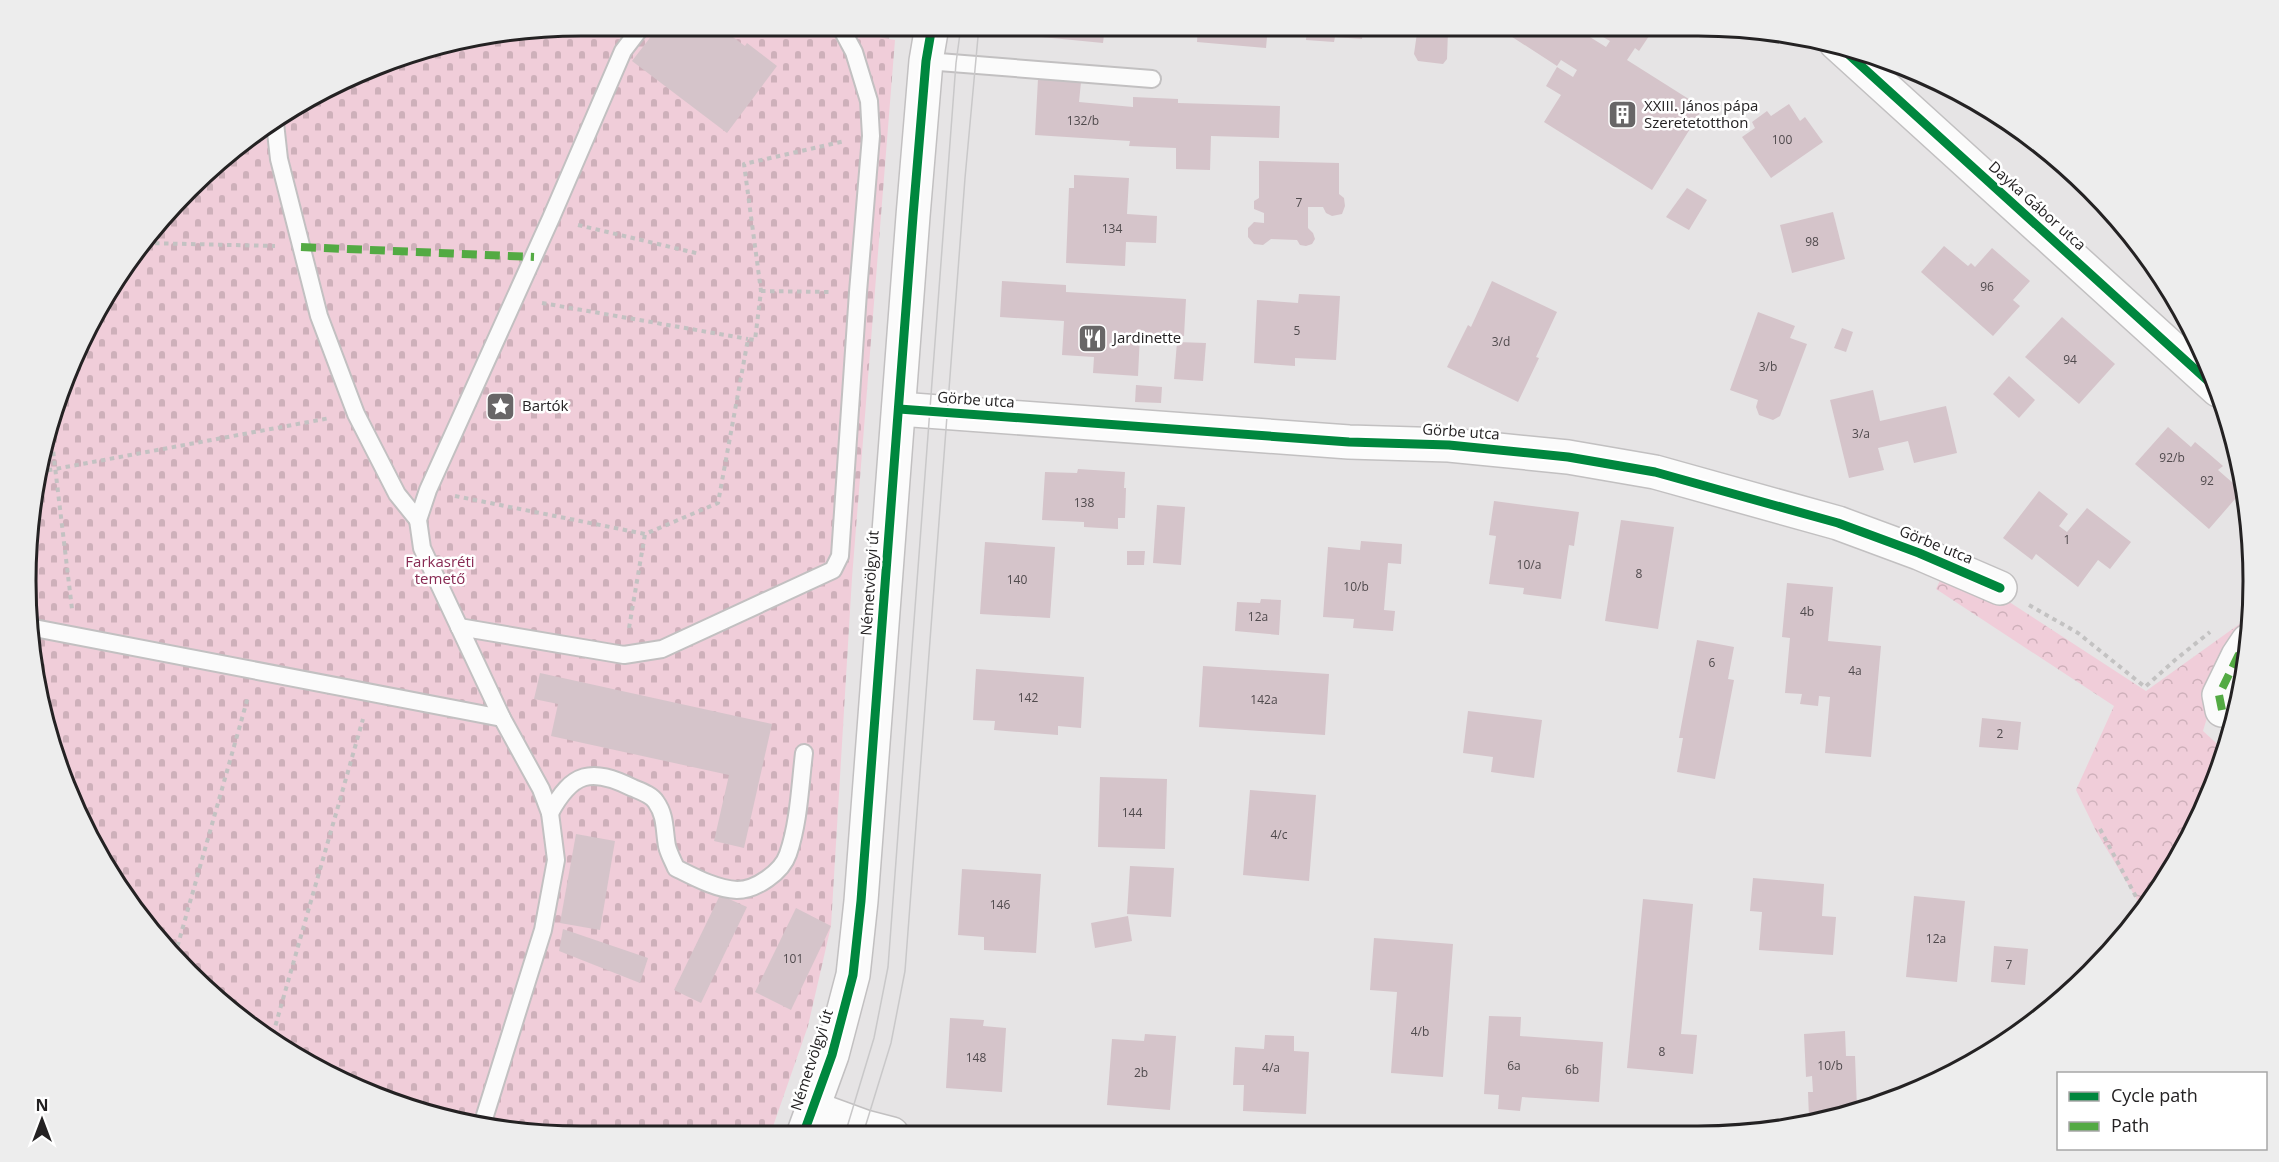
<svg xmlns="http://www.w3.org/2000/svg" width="2279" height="1162" font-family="'Open Sans',sans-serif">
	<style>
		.forest { fill: url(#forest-crowns) }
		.cemetery { fill: url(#cemetery-stones) }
		.building { fill: #d5c4ca }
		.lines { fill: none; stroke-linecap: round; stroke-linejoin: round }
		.lane-casing { stroke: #c2c0c1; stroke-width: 20 }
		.street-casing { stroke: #c2c0c1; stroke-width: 36 }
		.secondary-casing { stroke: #c2c0c1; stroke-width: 36 }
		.path { stroke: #c3c2c2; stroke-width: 4; stroke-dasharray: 4.5 4.5; stroke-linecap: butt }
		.lane { stroke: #fbfbfb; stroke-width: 16 }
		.street { stroke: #fbfbfb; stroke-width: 33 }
		.secondary { stroke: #fbfbfb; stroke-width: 33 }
		.tram { stroke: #c9c8c9; stroke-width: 1.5 }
		.quiet { stroke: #53aa43; stroke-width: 8; stroke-dasharray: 15 8; stroke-linecap: butt }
		.cycleway-casing { stroke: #fff; stroke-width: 13 }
		.cycleway { stroke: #00873e; stroke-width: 9 }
		.labels { text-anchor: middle; stroke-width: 5; stroke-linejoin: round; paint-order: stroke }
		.number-label { font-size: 12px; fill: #504a4d }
		.poi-label { font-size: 15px; fill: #242223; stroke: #fff; text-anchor: start }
		.street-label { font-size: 15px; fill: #242223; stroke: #fff }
		.park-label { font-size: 15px; fill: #882a53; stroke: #fff }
		.rim { fill: none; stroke: #242223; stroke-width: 3 }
	</style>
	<defs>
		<pattern id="forest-crowns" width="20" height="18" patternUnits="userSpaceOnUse" patternTransform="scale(1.5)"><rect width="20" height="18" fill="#f0cdd9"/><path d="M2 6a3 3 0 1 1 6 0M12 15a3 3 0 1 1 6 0" fill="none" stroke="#ceb0ba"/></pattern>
		<pattern id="cemetery-stones" width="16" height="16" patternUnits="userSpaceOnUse" patternTransform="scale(1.5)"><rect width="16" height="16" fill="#f0cdd9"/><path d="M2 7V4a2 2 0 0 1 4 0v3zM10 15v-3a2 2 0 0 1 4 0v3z" fill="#ceb0ba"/></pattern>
	</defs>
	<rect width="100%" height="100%" fill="#e6e4e5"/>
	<path class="forest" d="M1944 572 2000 596 2146 691 2252 615 2250 632 2222 668 2203 731 2225 751 2196 827 2142 908 2096 831 2076 790 2114 706 1936 589Z"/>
	<path class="cemetery" d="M581 26H891L889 39 895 40 852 578 831 926 808 1026 770 1135H545L438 1118 335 1079 188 974 83 826 30 653 27 545 44 438 119 273 243 141 402 55Z"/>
	<g class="building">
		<path d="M659 26H718L745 46 747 43 777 66 727 133 632 61Z"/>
		<path d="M863 26H891L889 39 861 33Z"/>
		<path d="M1012 26H1105L1103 43 1012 34Z"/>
		<path d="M1198 26H1268L1266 48 1197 42Z"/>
		<path d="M1307 26H1363L1362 39 1335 37 1334 42 1306 40Z"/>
		<path d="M1418 26H1458V32L1448 31 1447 59 1443 64 1418 61 1414 54Z"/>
		<path d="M1506 26 1586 27 1581 34 1584 37 1585 34 1606 47 1610 41 1586 27H1655L1639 51 1635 48 1627 60 1703 108 1652 190 1544 122 1561 95 1546 86 1557 67 1573 77 1577 70 1561 60 1557 66 1503 31Z"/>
		<path d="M1038 79 1081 82 1079 102 1133 107V97L1178 99V103L1280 106 1279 138 1211 136 1210 170 1176 169V148L1129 146 1130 141 1035 135Z"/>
		<path d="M1789 104 1800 121 1805 117 1823 142 1771 178 1742 137 1755 128 1752 122 1767 111 1771 116Z"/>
		<path d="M1259 161 1339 163V194L1344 198 1345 206 1342 214 1332 216 1326 213 1323 207H1308V228L1313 233 1315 239 1312 244 1306 246 1300 245 1297 240 1271 239 1263 245 1254 244 1248 237V228L1254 222 1264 223V213L1254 209V201L1259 198Z"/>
		<path d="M1074 175 1129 178 1127 214 1157 216 1156 243 1126 242 1125 266 1066 263 1069 188H1074Z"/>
		<path d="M1687 188 1707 200 1689 230 1666 217Z"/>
		<path d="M1833 212 1845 259 1792 273 1780 225Z"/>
		<path d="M1944 246 1968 266 1971 263 1975 267 1992 248 2030 281 2013 300 2020 306 1993 336 1921 272Z"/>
		<path d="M1002 281 1066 285V292L1186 299 1184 336 1140 334 1138 376 1093 373 1094 357 1062 355 1064 321 1000 317Z"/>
		<path d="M1492 281 1557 312 1536 357 1539 358 1518 402 1447 367 1468 325 1471 327Z"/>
		<path d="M1299 294 1340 296 1336 360 1295 358V366L1254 363 1257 300 1298 303Z"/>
		<path d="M1758 312 1795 326 1790 338 1807 344 1780 416 1773 420 1759 415 1756 407 1758 400 1730 390Z"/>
		<path d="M2062 317 2115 364 2079 404 2025 357Z"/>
		<path d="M1842 328 1853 332 1846 352 1834 348Z"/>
		<path d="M1177 342 1206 343 1203 381 1174 379Z"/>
		<path d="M2009 376 2035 400 2019 418 1993 394Z"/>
		<path d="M1136 385 1162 387 1161 403 1135 402Z"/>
		<path d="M1873 390 1880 421 1946 406 1957 453 1914 463 1908 441 1878 448 1884 470 1849 478 1830 400Z"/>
		<path d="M2168 427 2191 447 2195 442 2208 453 2223 466 2218 470 2242 491 2209 529 2135 464Z"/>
		<path d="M1078 469 1125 472 1124 488H1126L1125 518H1118V529L1084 527V522L1042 520 1045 472 1077 473Z"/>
		<path d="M2039 491 2068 514 2059 526 2067 532 2087 508 2131 542 2110 569 2098 560 2078 587 2036 554 2032 560 2003 538Z"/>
		<path d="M1494 501 1579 512 1574 546 1569 545 1561 599 1523 594 1524 588 1489 584 1496 536 1489 535Z"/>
		<path d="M1157 505 1185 507 1181 565 1153 563Z"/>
		<path d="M1621 520 1674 527 1658 629 1605 621Z"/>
		<path d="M1361 541 1402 544 1401 564 1388 563 1384 610 1395 611 1393 631 1353 628 1354 619 1323 617 1328 547 1360 550Z"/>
		<path d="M985 542 1055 547 1050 618 980 614Z"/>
		<path d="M1127 551H1145L1144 565H1127Z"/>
		<path d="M1787 583 1833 587 1828 641 1881 646 1871 757 1825 753 1830 697 1819 696 1818 706 1800 704 1802 694 1785 693 1790 638 1782 637Z"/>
		<path d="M1261 599 1281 600 1279 635 1235 631 1237 602 1260 603Z"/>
		<path d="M1697 640 1734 647 1728 679 1734 680 1715 779 1677 772 1683 738H1679Z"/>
		<path d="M1203 666 1329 674 1325 735 1199 727Z"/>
		<path d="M976 669 1084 677 1081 728 1058 726V735L994 730 995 721 973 720Z"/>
		<path d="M540 673 772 724 744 848 714 841 729 775 551 736 558 704 534 699Z"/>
		<path d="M1468 711 1542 720 1534 778 1491 772 1493 757 1463 753Z"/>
		<path d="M1982 718 2021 722 2018 750 1979 747Z"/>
		<path d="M1100 777 1167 779 1165 849 1098 847Z"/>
		<path d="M1250 790 1316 795 1309 881 1243 875Z"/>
		<path d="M576 834 615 841 600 930 560 923Z"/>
		<path d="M1130 866 1174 868 1171 917 1127 914Z"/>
		<path d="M962 869 1041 874 1036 953 984 950V937L958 935Z"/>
		<path d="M1753 878 1824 884 1822 916 1836 917 1833 955 1759 950 1762 912 1750 911Z"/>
		<path d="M720 895 747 907 701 1003 674 990Z"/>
		<path d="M1914 896 1965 901 1957 982 1906 977Z"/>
		<path d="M1643 899 1693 904 1681 1034 1697 1035 1693 1074 1627 1068Z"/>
		<path d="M796 908 831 926 791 1010 755 992Z"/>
		<path d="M1128 916 1132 941 1095 948 1091 923Z"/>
		<path d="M563 929 648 958 640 983 559 951Z"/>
		<path d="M1374 938 1453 944 1443 1077 1391 1073 1397 992 1370 990Z"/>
		<path d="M1994 946 2028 949 2025 985 1991 982Z"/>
		<path d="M1489 1016 1521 1017 1520 1036 1603 1042 1599 1102 1522 1097 1520 1111 1498 1109 1499 1095 1484 1094Z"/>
		<path d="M950 1018 984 1020 983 1026 1006 1028 1002 1092 946 1088Z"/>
		<path d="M1845 1031 1846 1056H1855L1857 1109 1825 1117 1809 1118 1808 1092H1813L1812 1076 1806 1077 1804 1034Z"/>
		<path d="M1145 1034 1176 1036 1170 1110 1107 1105 1112 1039 1144 1041Z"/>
		<path d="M1265 1035 1294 1036V1051L1309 1052 1306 1114 1243 1111 1244 1085H1233L1235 1047 1264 1049Z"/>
	</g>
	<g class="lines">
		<defs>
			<g id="lane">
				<path d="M926 61 1152 79"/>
				<path d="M275 123 279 159 319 316 356 414 397 494 418 520"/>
				<path d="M29 627 502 718"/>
				<path d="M459 627 624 655 662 649 833 570 840 556 858 292 871 136 869 101 854 52 840 26"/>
				<path d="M550 813C572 772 591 767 633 788 640 791 652 795 656 802 666 816 664 830 667 846 669 854 673 861 676 868 694 877 716 889 737 890 756 890 782 872 788 854 799 822 800 786 804 753"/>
				<path d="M482 1125 543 930 556 860 550 813 541 789 502 718 422 548 418 520 428 490 551 218 623 51 642 26"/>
			</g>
			<g id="street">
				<path d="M1836 43 2218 390"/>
				<path d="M899 409 1349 442 1449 445 1568 457 1655 472 1838 523 1919 553 2000 588"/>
				<path d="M2222 710 2219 695 2238 656 2248 641"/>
				<path d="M813 1108 865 1127 892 1134"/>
			</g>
			<path id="secondary" d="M803 1135 832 1055 853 975 861 901 913 216 926 61 932 26"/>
		</defs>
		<use href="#lane" class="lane-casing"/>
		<use href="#street" class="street-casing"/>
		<use href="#secondary" class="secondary-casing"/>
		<g class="path">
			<path d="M726 31 730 26"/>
			<path d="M578 225 700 254"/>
			<path d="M146 243 275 246"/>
			<path d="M761 291 832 292"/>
			<path d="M542 303 748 339"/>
			<path d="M50 425 72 609"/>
			<path d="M39 472 330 418"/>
			<path d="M455 496 645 534 718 503 748 339 755 340 761 291 744 164 845 141"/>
			<path d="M2029 605 2078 633 2145 687 2175 660 2210 632"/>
			<path d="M629 628 645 534"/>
			<path d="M2100 829 2142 908"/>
			<path d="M175 955 248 697"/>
			<path d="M273 1034 363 719"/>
		</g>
		<use href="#lane" class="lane"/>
		<use href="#street" class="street"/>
		<use href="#secondary" class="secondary"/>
		<g class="tram">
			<path d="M845 1134 874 1038 888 967 956 63 961 26"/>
			<path d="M863 1134 891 1043 905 971 965 178 979 26"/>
		</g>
		<g class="quiet">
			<path d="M301 247 534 257"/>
			<path d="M2222 710 2219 695 2238 656 2248 641"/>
		</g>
		<defs>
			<g id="cycleway">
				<path d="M1836 43 2218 390"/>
				<path d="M899 409 1349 442 1449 445 1568 457 1655 472 1838 523 1919 553 2000 588"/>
				<path d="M803 1135 832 1055 853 975 861 901 913 216 926 61 932 26"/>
			</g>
		</defs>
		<use href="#cycleway" class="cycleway-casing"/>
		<use href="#cycleway" class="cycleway"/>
	</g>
	<defs>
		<symbol id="building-square" viewBox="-11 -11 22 22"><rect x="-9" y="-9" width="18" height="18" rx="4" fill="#686667" stroke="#fff"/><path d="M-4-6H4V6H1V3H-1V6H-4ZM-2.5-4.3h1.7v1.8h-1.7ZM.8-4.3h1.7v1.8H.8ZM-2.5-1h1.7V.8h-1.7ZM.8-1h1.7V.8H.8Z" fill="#fff"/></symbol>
		<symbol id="restaurant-square" viewBox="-11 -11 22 22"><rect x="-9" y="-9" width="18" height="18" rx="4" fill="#686667" stroke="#fff"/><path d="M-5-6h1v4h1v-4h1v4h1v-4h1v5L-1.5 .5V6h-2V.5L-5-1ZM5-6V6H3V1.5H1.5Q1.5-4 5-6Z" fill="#fff"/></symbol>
		<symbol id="sight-square" viewBox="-11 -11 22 22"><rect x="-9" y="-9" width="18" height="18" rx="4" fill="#686667" stroke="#fff"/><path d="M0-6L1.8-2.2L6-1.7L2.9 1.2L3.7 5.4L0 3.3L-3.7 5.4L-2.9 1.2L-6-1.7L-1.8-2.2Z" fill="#fff"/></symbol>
	</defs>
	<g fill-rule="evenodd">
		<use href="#building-square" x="1606" y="98" width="33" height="33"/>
		<use href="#restaurant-square" x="1076" y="322" width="33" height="33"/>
		<use href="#sight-square" x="484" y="390" width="33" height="33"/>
	</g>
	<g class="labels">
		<g class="number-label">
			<text x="1083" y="125">132/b</text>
			<text x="1782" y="144">100</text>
			<text x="1299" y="207">7</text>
			<text x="1112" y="233">134</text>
			<text x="1812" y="246">98</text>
			<text x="1987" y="291">96</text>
			<text x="1297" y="335">5</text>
			<text x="1501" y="346">3/d</text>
			<text x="2070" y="364">94</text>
			<text x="1768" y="371">3/b</text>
			<text x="1861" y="438">3/a</text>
			<text x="2172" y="462">92/b</text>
			<text x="2207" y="485">92</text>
			<text x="1084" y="507">138</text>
			<text x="2067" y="544">1</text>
			<text x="1529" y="569">10/a</text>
			<text x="1639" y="578">8</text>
			<text x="1017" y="584">140</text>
			<text x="1356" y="591">10/b</text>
			<text x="1807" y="616">4b</text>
			<text x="1258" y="621">12a</text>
			<text x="1712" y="667">6</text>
			<text x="1855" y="675">4a</text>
			<text x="1028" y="702">142</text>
			<text x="1264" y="704">142a</text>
			<text x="2000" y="738">2</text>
			<text x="1132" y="817">144</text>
			<text x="1279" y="839">4/c</text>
			<text x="1000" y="909">146</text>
			<text x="1936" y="943">12a</text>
			<text x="793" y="963">101</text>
			<text x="2009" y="969">7</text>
			<text x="1420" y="1036">4/b</text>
			<text x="1662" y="1056">8</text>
			<text x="976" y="1062">148</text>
			<text x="1514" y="1070">6a</text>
			<text x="1830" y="1070">10/b</text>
			<text x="1271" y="1072">4/a</text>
			<text x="1572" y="1074">6b</text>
			<text x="1141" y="1077">2b</text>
		</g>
		<g class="poi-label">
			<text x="1644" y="111">XXIII. János pápa<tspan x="1644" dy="17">Szeretetotthon</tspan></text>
			<text x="1113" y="343">Jardinette</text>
			<text x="522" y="411">Bartók</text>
		</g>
		<g class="street-label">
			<text transform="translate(2037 206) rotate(42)" y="5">Dayka Gábor utca</text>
			<text transform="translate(976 400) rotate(4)" y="5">Görbe utca</text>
			<text transform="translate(1461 432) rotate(4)" y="5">Görbe utca</text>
			<text transform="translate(1936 545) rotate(22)" y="5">Görbe utca</text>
			<text transform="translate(870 583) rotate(-86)" y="5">Németvölgyi út</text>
			<text transform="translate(812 1060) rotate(-72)" y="5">Németvölgyi út</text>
		</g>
		<g class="park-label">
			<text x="440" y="567">Farkasréti<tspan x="440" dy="17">temető</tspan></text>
		</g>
	</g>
	<path d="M0 0H2279V1162H0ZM581 36H1698A545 545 0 0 1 2243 581V581A545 545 0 0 1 1698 1126H581A545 545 0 0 1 36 581V581A545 545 0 0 1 581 36Z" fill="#ededed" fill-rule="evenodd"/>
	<path class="rim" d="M581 36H1698A545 545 0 0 1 2243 581V581A545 545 0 0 1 1698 1126H581A545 545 0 0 1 36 581V581A545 545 0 0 1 581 36Z"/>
	<rect x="2057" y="1072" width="210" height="78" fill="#ffffff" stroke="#a7a7a7" stroke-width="1.5"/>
	<rect x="2069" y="1092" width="30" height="9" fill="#00873e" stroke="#a7a7a7" stroke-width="1.5"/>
	<text x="2111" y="1102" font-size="18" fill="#242223">Cycle path</text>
	<rect x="2069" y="1122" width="30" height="9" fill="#53aa43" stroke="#a7a7a7" stroke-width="1.5"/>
	<text x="2111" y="1132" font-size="18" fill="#242223">Path</text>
	<g transform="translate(42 1120)" stroke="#ffffff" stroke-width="4.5" paint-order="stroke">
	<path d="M0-4.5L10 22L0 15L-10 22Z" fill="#242223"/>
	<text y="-9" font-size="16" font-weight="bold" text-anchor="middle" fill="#242223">N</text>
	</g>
</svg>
